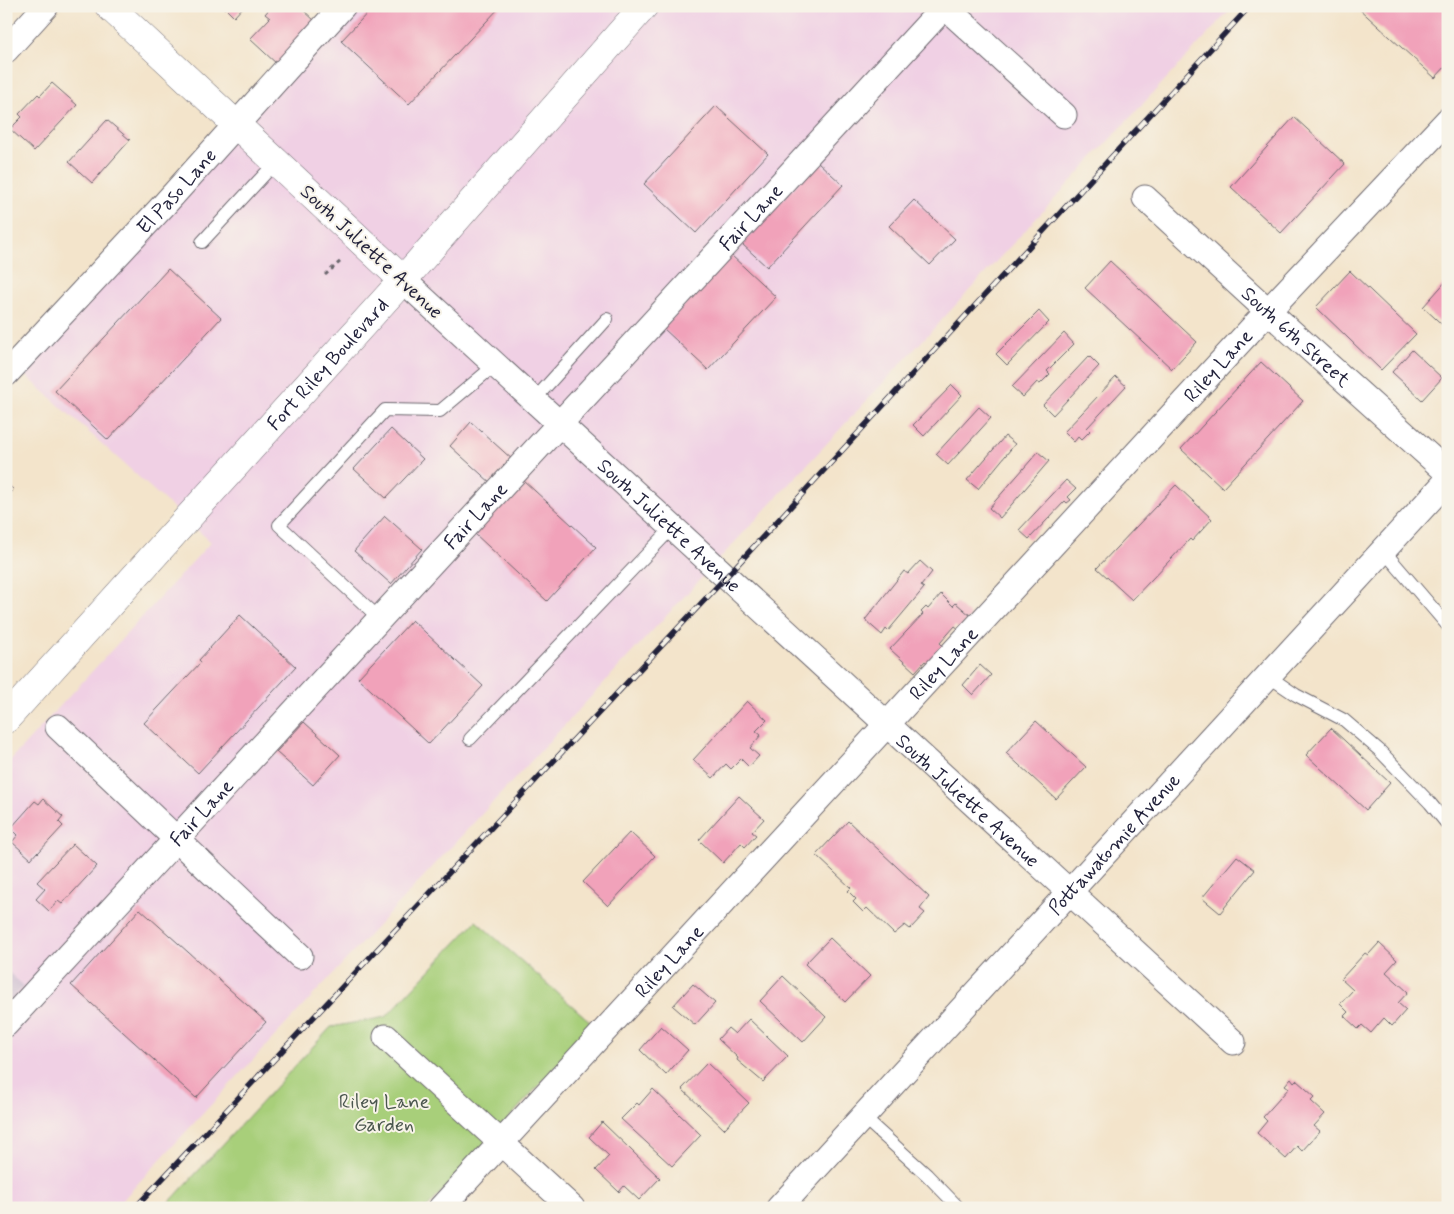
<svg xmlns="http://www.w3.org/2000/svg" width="1454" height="1214" font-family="Mynerve,sans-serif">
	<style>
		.built { fill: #f0d0e4 }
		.industrial { fill: #cebed1 }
		.green { fill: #a8cf7a; stroke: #65785a }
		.building { fill: #f1a2ba }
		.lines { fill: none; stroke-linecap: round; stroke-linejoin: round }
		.lane-casing { stroke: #6b666d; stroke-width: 14 }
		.street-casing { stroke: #6b666d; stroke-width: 27 }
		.secondary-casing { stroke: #6b666d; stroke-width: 29 }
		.highway-casing { stroke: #6b666d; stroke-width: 29 }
		.path { stroke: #6b666d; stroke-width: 3; stroke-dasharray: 4 4; stroke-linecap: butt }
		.lane { stroke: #fff; stroke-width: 12 }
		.street { stroke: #fff; stroke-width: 25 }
		.secondary { stroke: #fff; stroke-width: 28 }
		.highway { stroke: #fff; stroke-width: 28 }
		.rail-casing { stroke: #22223b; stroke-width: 5.5 }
		.rail { stroke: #f7f3e8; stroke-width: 4; stroke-dasharray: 11; stroke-linecap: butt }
		.labels { text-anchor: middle; stroke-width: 4; stroke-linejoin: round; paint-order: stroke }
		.street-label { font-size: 20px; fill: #22223b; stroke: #f7f3e8 }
		.park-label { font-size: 20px; fill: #4a564e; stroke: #f7f3e8 }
	</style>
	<rect width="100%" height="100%" fill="#f7f3e8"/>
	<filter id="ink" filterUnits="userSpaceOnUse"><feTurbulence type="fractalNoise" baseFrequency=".02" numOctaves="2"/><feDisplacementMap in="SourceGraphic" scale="10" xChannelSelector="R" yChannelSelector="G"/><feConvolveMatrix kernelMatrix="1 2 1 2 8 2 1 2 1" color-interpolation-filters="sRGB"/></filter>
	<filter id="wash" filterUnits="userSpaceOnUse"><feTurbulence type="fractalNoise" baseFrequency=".0096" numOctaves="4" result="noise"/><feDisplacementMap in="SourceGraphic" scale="20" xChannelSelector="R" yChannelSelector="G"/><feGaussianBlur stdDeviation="1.12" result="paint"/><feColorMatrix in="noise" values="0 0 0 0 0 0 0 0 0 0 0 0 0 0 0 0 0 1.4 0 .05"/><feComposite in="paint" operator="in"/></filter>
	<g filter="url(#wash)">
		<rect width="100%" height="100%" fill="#f3e4cb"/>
		<path class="built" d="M347 6H1234L115 1208H6V765L211 542 21 371Z"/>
		<path class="industrial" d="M6 970 24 986 6 1005Z"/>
		<path class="green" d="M476 921 594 1025 427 1208H164L331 1027 386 1017Z"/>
		<g id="blocks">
			<g class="building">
				<path d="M223 6H244L234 17Z"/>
				<path d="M272 6H299L317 23 278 65 250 39 270 18 265 14Z"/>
				<path d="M374 6H501L409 104 341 41Z"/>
				<path d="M1356 6H1446L1448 8V64L1435 78Z"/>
				<path d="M52 83 77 105 34 151 10 129 22 117 19 114 38 94 40 96Z"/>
				<path d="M716 106 768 154 696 233 644 184Z"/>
				<path d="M1294 117 1345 164 1281 233 1231 187Z"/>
				<path d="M107 120 130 140 92 183 69 162Z"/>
				<path d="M818 162 843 185 767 267 742 244Z"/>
				<path d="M914 200 955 239 930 265 889 226Z"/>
				<path d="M731 255 776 297 708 370 663 328Z"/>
				<path d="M1110 261 1197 342 1172 369 1085 288Z"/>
				<path d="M168 269 221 318 108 440 55 391Z"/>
				<path d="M1350 271 1416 334 1381 370 1316 307Z"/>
				<path d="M1448 279V330L1423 307Z"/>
				<path d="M1039 311 1049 322 1007 365 996 354Z"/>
				<path d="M1064 333 1074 344 1047 371 1050 374 1040 384 1037 382 1023 397 1012 387Z"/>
				<path d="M1412 350 1442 378 1422 400 1392 372Z"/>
				<path d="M1089 356 1099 366 1053 415 1043 405Z"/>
				<path d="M1261 362 1303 401 1223 488 1181 449Z"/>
				<path d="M1116 377 1126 386 1087 428 1090 431 1081 440 1078 437 1074 442 1064 432Z"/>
				<path d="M952 385 962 395 924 436 913 425Z"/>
				<path d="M979 407 991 418 948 465 936 454Z"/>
				<path d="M471 422 514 461 492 484 450 446Z"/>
				<path d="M391 429 423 459 386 498 354 469Z"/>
				<path d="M1005 436 1015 444 978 489 967 480Z"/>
				<path d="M1038 452 1049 461 1000 518 989 508Z"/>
				<path d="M523 480 596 547 547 601 474 533Z"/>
				<path d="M1066 480 1076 489 1068 497 1071 500 1067 503 1065 501 1029 539 1019 530Z"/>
				<path d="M6 483 14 490 6 497Z"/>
				<path d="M1176 485 1212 519 1192 541 1190 539 1132 600 1097 568Z"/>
				<path d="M385 516 422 549 391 584 354 551Z"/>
				<path d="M920 561 932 572 921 586 924 588 888 631 886 629 882 635 865 620 904 571 908 574Z"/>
				<path d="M941 594 953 606 956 603 971 616 959 629 955 626 940 643 944 647 929 664 925 661 915 672 890 649 923 614 921 612 926 607 928 609Z"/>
				<path d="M240 615 296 667 198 773 144 723 201 662 199 660Z"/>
				<path d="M412 620 483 686 429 744 358 678Z"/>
				<path d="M980 665 991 675 973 695 963 685Z"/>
				<path d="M747 701 767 720 756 731 761 735 750 748 759 756 749 767 741 759 731 769 726 764 713 778 693 760Z"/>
				<path d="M1036 721 1086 767 1056 799 1006 753Z"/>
				<path d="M304 722 340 755 313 785 276 752Z"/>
				<path d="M1331 728 1390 783 1366 810 1306 755Z"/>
				<path d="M739 796 764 819 752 832 756 835 745 847 741 843 723 863 699 840Z"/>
				<path d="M43 799 63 817 59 822 63 826 38 853 37 852 31 859 12 842 18 835 11 828 35 801 39 804Z"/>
				<path d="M848 821 929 897 920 909 925 913 910 929 905 925 894 934 867 908 863 912 853 902 856 899 848 891 851 888 816 855Z"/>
				<path d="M630 832 655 856 608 906 583 882Z"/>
				<path d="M73 844 97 866 62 904 58 901 49 911 36 899 45 889 37 882Z"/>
				<path d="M1237 856 1255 870 1220 913 1202 898Z"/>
				<path d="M140 909 266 1022 196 1098 71 985Z"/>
				<path d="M830 938 870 976 845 1002 805 964Z"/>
				<path d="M1379 943 1397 960 1386 972 1408 992 1398 1003 1406 1010 1392 1026 1384 1018 1371 1033 1362 1025 1358 1029 1344 1016 1348 1012 1340 1004 1353 990 1341 979 1365 953 1368 955Z"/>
				<path d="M783 976 826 1017 803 1042 760 1001Z"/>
				<path d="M693 984 715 1003 695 1025 673 1006Z"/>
				<path d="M749 1019 788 1056 763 1082 737 1060 738 1058 718 1039 728 1028 735 1034Z"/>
				<path d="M661 1026 688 1050 666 1075 640 1050Z"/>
				<path d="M707 1063 749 1103 724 1129 682 1089Z"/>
				<path d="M1291 1078 1294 1082 1296 1080 1315 1097 1311 1101 1325 1114 1314 1126 1320 1131 1302 1151 1297 1146 1286 1159 1257 1133 1267 1121 1263 1117 1289 1088 1285 1085Z"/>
				<path d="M653 1089 701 1135 672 1166 621 1119 637 1103 639 1105Z"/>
				<path d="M602 1122 660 1178 639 1200 624 1186 619 1192 596 1170 609 1156 589 1137Z"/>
			</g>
		</g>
	</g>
	<g filter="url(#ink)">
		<use href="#blocks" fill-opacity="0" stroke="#6b666d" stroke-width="1"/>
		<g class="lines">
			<defs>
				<g id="lane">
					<path d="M202 242 276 162"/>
					<path d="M534 400 607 319"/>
					<path d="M1383 550 1448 626"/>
					<path d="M380 619 279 525 385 410 440 411 495 365"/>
					<path d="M1268 676 1296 695 1344 720 1379 750 1430 803 1448 825"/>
					<path d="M470 739 671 529"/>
					<path d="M863 1117 927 1175 959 1208"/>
				</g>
				<g id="street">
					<path d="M944 6 1064 115"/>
					<path d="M6 50 46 6"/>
					<path id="s1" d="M1145 198 1268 311 1448 473"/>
					<path id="s2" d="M403 280C680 534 955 790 1233 1042"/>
					<path id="s3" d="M6 374 163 206 343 6"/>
					<path d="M58 727 300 956"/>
					<path id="s4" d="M6 1024 945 6"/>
					<path d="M386 1037 572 1208"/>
					<path id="s5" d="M441 1208 1268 311 1448 120"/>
					<path id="s6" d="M779 1208 1448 480"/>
				</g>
				<path id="secondary" d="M109 6 403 280"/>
				<g id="highway">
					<path id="s7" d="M6 719 403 280 644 6"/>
				</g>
			</defs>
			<use href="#lane" class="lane-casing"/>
			<use href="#street" class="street-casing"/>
			<use href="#secondary" class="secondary-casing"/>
			<use href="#highway" class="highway-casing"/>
			<path class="path" d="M325 275 342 260"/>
			<use href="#lane" class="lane"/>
			<use href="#street" class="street"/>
			<use href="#secondary" class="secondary"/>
			<use href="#highway" class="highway"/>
			<defs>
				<path id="rail" d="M135 1208 726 577 1250 6"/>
			</defs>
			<use href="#rail" class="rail-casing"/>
			<use href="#rail" class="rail"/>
		</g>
	</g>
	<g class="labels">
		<g class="street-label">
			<text dy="7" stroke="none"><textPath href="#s3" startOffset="250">El Paso Lane</textPath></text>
			<text dy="7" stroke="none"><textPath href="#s4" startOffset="1098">Fair Lane</textPath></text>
			<text transform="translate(372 251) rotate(43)" y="7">South Juliette Avenue</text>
			<text dy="7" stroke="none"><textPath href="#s1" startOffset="205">South 6th Street</textPath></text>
			<text dy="7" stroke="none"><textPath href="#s7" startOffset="479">Fort Riley Boulevard</textPath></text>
			<text dy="7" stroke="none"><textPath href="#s5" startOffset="1146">Riley Lane</textPath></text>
			<text dy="7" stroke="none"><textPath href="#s4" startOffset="692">Fair Lane</textPath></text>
			<text dy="7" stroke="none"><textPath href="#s2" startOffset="362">South Juliette Avenue</textPath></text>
			<text dy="7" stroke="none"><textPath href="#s5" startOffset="741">Riley Lane</textPath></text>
			<text dy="7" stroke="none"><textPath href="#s2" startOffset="768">South Juliette Avenue</textPath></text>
			<text dy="7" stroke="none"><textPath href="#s4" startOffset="288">Fair Lane</textPath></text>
			<text dy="7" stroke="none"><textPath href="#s6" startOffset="495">Pottawatomie Avenue</textPath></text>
			<text dy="7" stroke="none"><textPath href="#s5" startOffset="336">Riley Lane</textPath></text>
		</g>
		<g class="park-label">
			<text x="384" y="1108">Riley Lane<tspan x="384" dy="23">Garden</tspan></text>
		</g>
	</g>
	<rect width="1454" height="1214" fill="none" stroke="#f7f3e8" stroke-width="25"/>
</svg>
